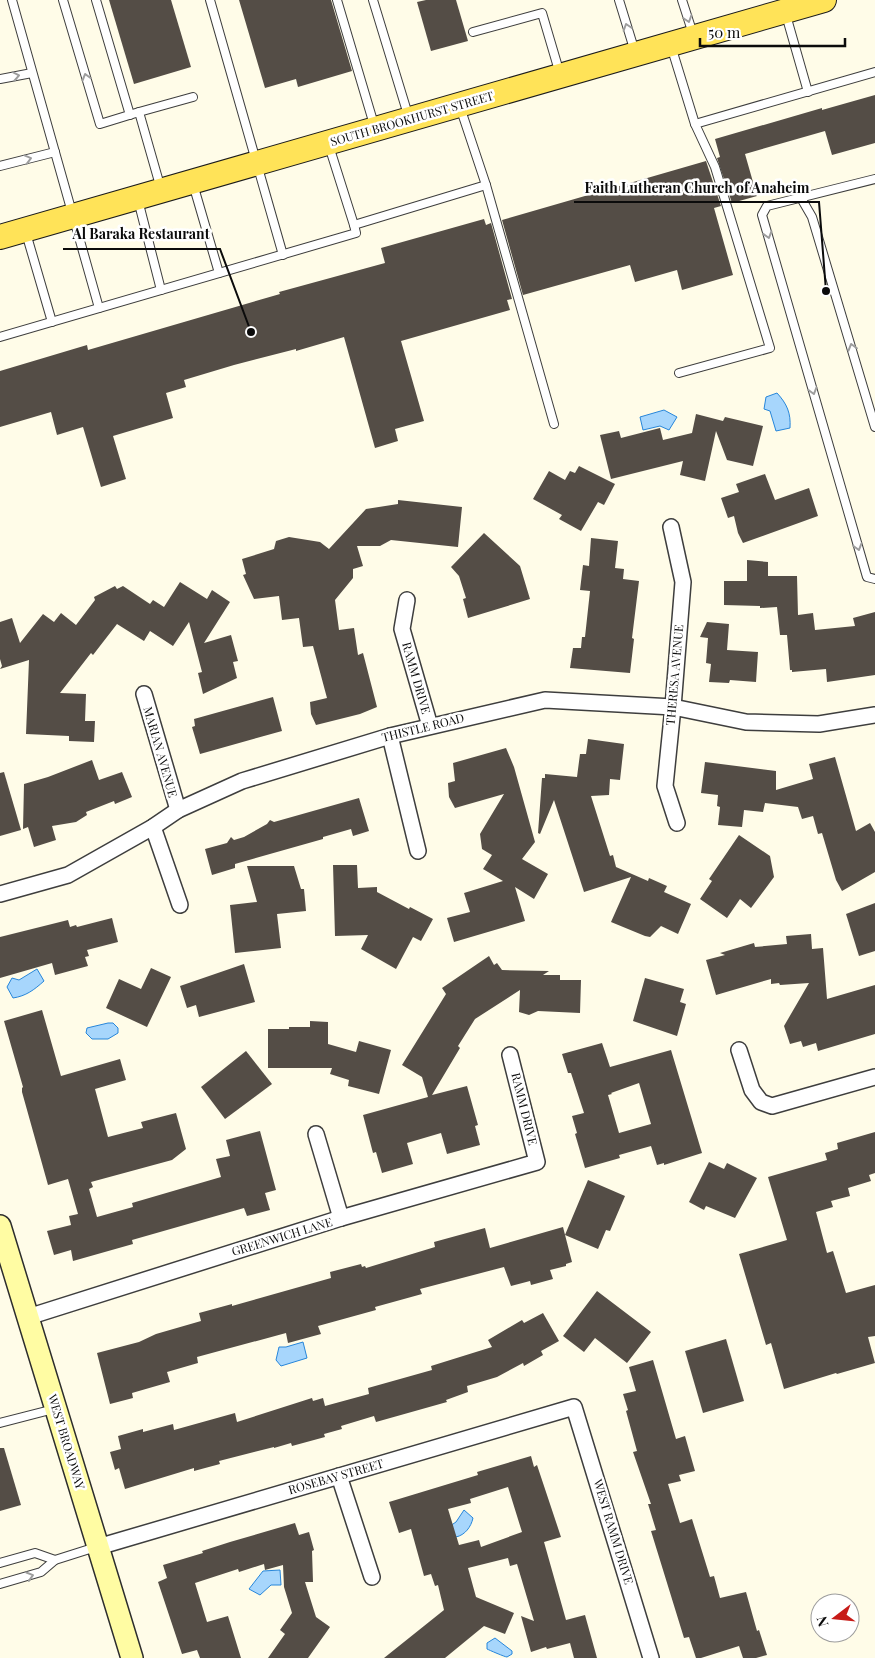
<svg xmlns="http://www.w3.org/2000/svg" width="875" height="1658" font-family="'Playfair Display',serif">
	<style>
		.water { fill: #a7d6fc; stroke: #2786da }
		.building { fill: #544d46; fill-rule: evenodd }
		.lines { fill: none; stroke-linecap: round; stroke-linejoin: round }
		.lane-casing { stroke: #3e3e3e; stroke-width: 10 }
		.street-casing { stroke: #3e3e3e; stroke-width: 18 }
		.secondary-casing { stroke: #2d2d2d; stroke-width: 24 }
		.primary-casing { stroke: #1c1c1c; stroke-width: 26 }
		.lane { stroke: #fff; stroke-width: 8 }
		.street { stroke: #fff; stroke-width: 15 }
		.secondary { stroke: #fffca3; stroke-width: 21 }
		.primary { stroke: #ffe358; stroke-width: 24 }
		.oneway { stroke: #9d9d9d }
		.labels { text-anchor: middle; stroke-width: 5; stroke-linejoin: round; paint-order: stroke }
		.street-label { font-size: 12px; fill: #0b0b0b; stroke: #fff }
		.leader { fill: none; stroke: #0b0b0b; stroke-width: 2 }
		.callout-dot { fill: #0b0b0b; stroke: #fff; stroke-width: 2 }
		.callout-label { font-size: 14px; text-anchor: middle; font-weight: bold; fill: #0b0b0b; stroke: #fff; stroke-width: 5; stroke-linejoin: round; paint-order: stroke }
	</style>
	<rect width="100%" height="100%" fill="#fffce8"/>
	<g class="water">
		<path d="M777 393C787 404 791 413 790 428L776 431 770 411 764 409 766 397Z"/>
		<path d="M664 410 677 417 669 430 660 426 643 430 640 417Z"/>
		<path d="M37 969 44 981C34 990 26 996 13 998L7 987 12 978 19 980Z"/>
		<path d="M108 1023H113L118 1028V1033L108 1039H92L86 1033 87 1028Z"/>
		<path d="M303 1342 307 1358 281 1366 276 1360 279 1347H286Z"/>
		<path d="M464 1510 473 1518C471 1527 465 1535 456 1537L450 1526 456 1522Z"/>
		<path d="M280 1570 281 1585H271L260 1595 249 1589 263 1571Z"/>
		<path d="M495 1638 512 1651V1654L507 1657C505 1657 489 1650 487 1649V1643Z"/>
	</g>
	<g class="building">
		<path d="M109 0H171L191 67 134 84Z"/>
		<path d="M239 0H331L352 71 298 87 296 79 265 88Z"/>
		<path d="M426 0H456L468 41 431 51 417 2Z"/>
		<path d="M875 95V143L832 155 825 131 745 154 757 196 732 203 717 158 720 157 715 139 822 108V110Z"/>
		<path d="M706 161 721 206 714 208 733 275 682 290 677 270 635 282 630 265 523 295 502 220Z"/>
		<path d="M484 219 486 225 491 223 512 299 507 300 510 310 401 341 424 421 395 429 398 441 375 448 344 337 296 351V349L234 365 184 380 186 387 166 393 173 418 113 436 126 479 101 487 83 427 57 435 51 412 0 427V371L87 345 88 350 280 294 279 292 385 263 381 248Z"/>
		<path d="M696 414 723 421 725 417 763 426 753 466 727 460 716 431 705 481 680 475 683 461 611 479 600 435 619 431 621 438 660 428 663 440 692 433Z"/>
		<path d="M579 466 615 484 604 505 598 502 581 531 559 519 562 515 533 499 549 471 565 480 570 471 575 473Z"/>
		<path d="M765 474 775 500 809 488 818 516 743 543 738 533 734 516 728 518 721 498 739 492 736 484Z"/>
		<path d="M398 500 462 507 458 547 391 540 380 546H357L363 566 353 569V578L335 600 339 630 354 628 358 655 363 653 377 707 360 714 316 725 311 714 310 702 327 698 313 646 303 647 299 618 282 620 279 596 254 599 243 575 246 574 242 559 274 549 276 541 289 537 320 542 329 549 366 509 398 504Z"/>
		<path d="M484 533 520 566 530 599 468 618 463 599 466 598 459 576 451 567Z"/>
		<path d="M591 538 618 541 615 568 624 569 623 579 639 581 632 638 634 639 630 673 570 668 573 648H581L582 637H585L590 591 580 590 583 565 589 566Z"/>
		<path d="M747 560 768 562V576H797L798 615 813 613 815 630 855 626 853 618 875 612V675L827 682 826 669 792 672V670H790L787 635H780L777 607 760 608V606L724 605V581H747Z"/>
		<path d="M180 582 207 599 212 590 230 602 204 643 231 635 238 661 233 662 237 678 203 694 198 673 202 672 189 622 173 646 150 631 144 641 117 624 93 655 91 653 60 693 86 694 85 721H95L94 742 69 741V736L26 734 29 660 0 669 2 666 0 659V622L12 618 20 643 43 614 54 622 61 613 76 625 95 600 94 597 115 586 117 589 123 586 150 604 153 600 164 607Z"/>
		<path d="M707 622 729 624 727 650 758 652 756 682 730 680 729 683 709 682 711 664 706 663 708 638 700 637Z"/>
		<path d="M273 697 282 731 200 754 192 727 195 726 194 719Z"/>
		<path d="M588 739 624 744 620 780 610 779 609 795 591 796 610 856 613 855 616 867 648 881 649 878 667 886 664 892 691 904 678 934 661 926 650 937 645 936 611 922 631 877 584 892 554 800 540 834 538 833 542 778H545V774L577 777 580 754H586Z"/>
		<path d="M506 748 514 767 535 842 522 859 548 874 534 899 515 887 525 921 454 942 447 918 470 912 464 893 503 881 483 869 492 855 482 849 480 834 504 794 455 808 449 797 448 783 455 781 453 763Z"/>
		<path d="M835 757 856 831 870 823 875 832V872L842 891 836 880 822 833 818 834 813 816 802 819 798 807 765 803 763 812 744 810 742 827 718 825 720 807 717 806 718 795 701 793 705 762 776 771V790L813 779 809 764Z"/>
		<path d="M92 760 99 780 122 772 132 797 115 804 114 801 86 812 87 815 76 822 52 826 56 840 34 847 28 827 23 829 24 784 48 777Z"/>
		<path d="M4 772 21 830 0 836V773Z"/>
		<path d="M359 798 369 831 353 836 351 829 323 837V839L235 864V868L212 875 205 849 227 843 231 837 234 840 244 837 267 824 270 820 274 822Z"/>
		<path d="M739 835 770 856 774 877 751 908 740 899 727 918 700 899 712 881 709 879Z"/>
		<path d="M333 865H357L358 888 377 887V892L409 909 410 907 433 919 421 941 413 937 396 969 361 949 368 935 335 936Z"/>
		<path d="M247 866H294L301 889H304L306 911 277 914 281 948 235 953 230 905 257 902Z"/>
		<path d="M875 903V951L859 956 846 914Z"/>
		<path d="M112 918 118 942 87 950 89 956 85 957 88 966 55 975 52 963 0 978V937L68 920 70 927 76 925 77 927Z"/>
		<path d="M811 934 812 949 823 948 827 999 875 985V1034L818 1051 816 1043 803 1047 801 1041 790 1044 784 1026 809 983 780 985 779 983 771 984V979L716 995 706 960 725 955 720 953 754 943 755 947 787 944 786 936Z"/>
		<path d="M489 956 494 965 497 963 502 970 549 971 543 975H560V980H581L580 1013 538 1011 529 1015 519 1012 520 990 475 1019 458 1046 460 1048 432 1095 467 1086 478 1125 475 1126 480 1145 447 1154 441 1133 407 1143 413 1164 382 1173 376 1152 373 1153 363 1115 428 1097 422 1077 402 1065 446 994 442 988Z"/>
		<path d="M244 964 255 1002 199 1017 196 1005 187 1008 180 986Z"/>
		<path d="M151 968 171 977 147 1027 106 1008 119 979 141 989Z"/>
		<path d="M645 978 684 989 680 1002 686 1004 677 1036 633 1021Z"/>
		<path d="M42 1010 61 1076 120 1059 126 1080 95 1089 108 1137 143 1128 141 1122 176 1113 186 1149 172 1160 91 1182 93 1187 89 1189 97 1217 133 1207 132 1203 221 1177 216 1159 230 1156 226 1140 260 1131 276 1190 265 1193 270 1210 247 1216 244 1208 132 1240 133 1244 73 1261 71 1250 54 1255 47 1231 71 1225 69 1216 78 1214 68 1179 48 1185 22 1092V1088L23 1087 4 1021Z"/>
		<path d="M310 1021 328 1022V1044L356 1052 359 1041 391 1050 379 1094 348 1086 349 1080 330 1074 332 1068H268V1029H289V1027H310Z"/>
		<path d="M602 1043 610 1067 671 1050 702 1153 664 1165V1163L657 1165 651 1146 619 1155 620 1158 585 1168 575 1134 577 1133 572 1116 584 1113 571 1073H568L562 1054ZM639 1083 651 1124 619 1133 608 1095 612 1094 611 1093Z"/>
		<path d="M246 1051 272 1084 225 1119 201 1087Z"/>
		<path d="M875 1132V1173L869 1175 871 1181 848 1188 850 1196 831 1201 833 1207 816 1212 827 1253 833 1251 846 1293 875 1285V1336L868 1337 875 1363 837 1374 836 1373 784 1389 771 1343 766 1345 739 1254 787 1240 768 1177 827 1160 825 1153 838 1149 837 1143Z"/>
		<path d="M709 1162 724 1169 727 1163 757 1178 735 1218 706 1206 704 1210 689 1202Z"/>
		<path d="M588 1180 625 1196 610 1231 606 1230 598 1249 565 1235Z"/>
		<path d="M563 1227 572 1262 566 1264V1266L550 1270 553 1279 531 1285 530 1281 511 1286 504 1267 420 1289 422 1294 375 1307 376 1310 318 1326 321 1334 288 1343 286 1333 197 1357 198 1363 167 1372 170 1382 132 1393 133 1398 110 1404 97 1353 139 1342 156 1334 201 1321 199 1313 232 1304V1306L331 1278 330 1272 361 1264 362 1267 365 1266 366 1268 435 1247 434 1242 485 1228 490 1248Z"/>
		<path d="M597 1291 651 1332 627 1363 595 1338 584 1352 563 1336Z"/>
		<path d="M543 1313 559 1341 541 1351 543 1355 524 1366 523 1363 497 1377 467 1386 468 1392 446 1400 447 1402 376 1422 374 1416 341 1426 342 1429 324 1434 325 1437 292 1446 291 1443 274 1448V1447L219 1461 220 1464 194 1471V1468L125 1489 119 1468 115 1470 110 1452 121 1449 118 1436 143 1429V1432L173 1424 174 1430 235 1413 237 1422 312 1398 313 1401 323 1398 325 1406 369 1394 368 1388 432 1370 431 1366 492 1347 488 1340 522 1320 524 1323Z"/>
		<path d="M726 1339 744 1401 703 1413 685 1351Z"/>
		<path d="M653 1360 676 1439 685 1436 695 1471 679 1475 681 1481 668 1484 680 1523 692 1519 710 1577 714 1576 720 1598 746 1592 757 1631 759 1630 767 1655 756 1658H743L739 1646 701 1658H696L689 1637 684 1638 651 1531 656 1530 648 1504H651L633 1452 637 1451 626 1411 628 1410 623 1394 636 1391 629 1367Z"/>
		<path d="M0 1448H4L21 1505 0 1511Z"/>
		<path d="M531 1456 534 1467 537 1465 561 1537 544 1542 566 1620 585 1615 597 1658H574L570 1643 547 1649 546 1647 531 1652 521 1616 534 1621 517 1564 510 1566 508 1558 468 1568 476 1597 514 1613 505 1634 484 1626 445 1658H384L444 1610 438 1585 435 1586 431 1574 424 1576 411 1529 399 1533 389 1502 478 1475 477 1472ZM508 1487 522 1532 481 1547 479 1540 459 1545 448 1509 471 1503 470 1499Z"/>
		<path d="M295 1523 299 1535 309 1532 314 1550 312 1551 313 1582H305L316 1617 330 1627 308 1658H268L285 1634 280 1630 292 1613 284 1587 283 1565 265 1570 264 1564 239 1572 238 1569 195 1583 207 1622 228 1616 241 1658H200L197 1650 182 1654 158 1582 167 1578 163 1565 203 1553 202 1551 230 1542Z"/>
	</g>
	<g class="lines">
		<defs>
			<g id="lane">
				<path d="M12 0 99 308"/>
				<path d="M63 0 100 124 139 112 161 189"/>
				<path d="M96 0 130 115"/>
				<path d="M210 0 283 255"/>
				<path d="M337 0 375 128"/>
				<path d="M373 0 409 118"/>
				<path d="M619 0 635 52"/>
				<path d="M682 0 693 34"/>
				<path d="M786 15 808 92"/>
				<path d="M473 32 542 13 560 74"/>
				<path d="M671 46 695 124 715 167 770 348 679 373"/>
				<path d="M0 79 32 73"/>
				<path d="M460 107 486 185 554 424"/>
				<path d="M139 112 193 97"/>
				<path d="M695 124 875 72"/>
				<path d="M329 146 354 225"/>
				<path d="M0 166 55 152"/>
				<path d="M875 179 767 206 762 215 867 577 875 579"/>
				<path d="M193 184 219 273"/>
				<path d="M801 198 812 217 875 427"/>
				<path d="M138 200 161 290"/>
				<path d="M26 233 52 322"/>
				<path d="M0 337 356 233 354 225 486 185"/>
				<path d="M0 1423 54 1409"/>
				<path d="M0 1563 35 1553 55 1560"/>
				<path d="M0 1584 41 1572 55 1560 96 1547"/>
			</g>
			<g id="street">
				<path d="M671 527 683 582 673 707 665 786 677 823"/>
				<path d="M407 600 402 629 430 726"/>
				<path d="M144 694 178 810"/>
				<path d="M390 736 418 851"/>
				<path d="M153 827 180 905"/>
				<path d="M0 894 68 875 153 827 178 810 242 781 390 736 545 700 673 707 746 722 819 724 875 715"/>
				<path d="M739 1050 752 1090 761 1102 772 1106 875 1077"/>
				<path d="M316 1134 341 1218"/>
				<path d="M28 1317 341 1218 537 1162 510 1055"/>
				<path d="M339 1476 372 1577"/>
				<path d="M98 1547 574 1407 651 1658"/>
			</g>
			<path id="secondary" d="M0 1226 132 1658"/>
			<path id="primary" d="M0 237 824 0"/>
		</defs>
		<use href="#lane" class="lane-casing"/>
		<use href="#street" class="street-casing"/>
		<use href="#secondary" class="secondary-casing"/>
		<use href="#primary" class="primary-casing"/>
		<use href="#lane" class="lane"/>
		<use href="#street" class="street"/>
		<use href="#secondary" class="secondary"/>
		<use href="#primary" class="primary"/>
	</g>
	<defs><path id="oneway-chevron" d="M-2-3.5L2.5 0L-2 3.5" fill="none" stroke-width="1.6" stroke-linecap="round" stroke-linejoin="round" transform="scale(1.25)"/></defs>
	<g class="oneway">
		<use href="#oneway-chevron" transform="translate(688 19) rotate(72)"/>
		<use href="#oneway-chevron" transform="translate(627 27) rotate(-108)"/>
		<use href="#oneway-chevron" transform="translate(16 76) rotate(-11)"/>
		<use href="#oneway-chevron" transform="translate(86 77) rotate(-106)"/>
		<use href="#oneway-chevron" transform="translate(28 159) rotate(-15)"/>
		<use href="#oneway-chevron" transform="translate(768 235) rotate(73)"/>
		<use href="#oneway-chevron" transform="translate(852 347) rotate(-106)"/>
		<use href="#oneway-chevron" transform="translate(813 391) rotate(74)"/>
		<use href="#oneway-chevron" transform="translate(858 547) rotate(74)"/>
		<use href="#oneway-chevron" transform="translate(30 1576) rotate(-17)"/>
	</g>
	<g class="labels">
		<g class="street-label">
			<text transform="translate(412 119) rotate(-16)" y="4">SOUTH BROOKHURST STREET</text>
			<text transform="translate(675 675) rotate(-85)" y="4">THERESA AVENUE</text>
			<text transform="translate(416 678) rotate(74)" y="4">RAMM DRIVE</text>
			<text transform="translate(423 728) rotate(-14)" y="4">THISTLE ROAD</text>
			<text transform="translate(160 752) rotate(74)" y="4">MARIAN AVENUE</text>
			<text transform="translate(524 1109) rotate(76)" y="4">RAMM DRIVE</text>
			<text transform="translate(282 1237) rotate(-17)" y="4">GREENWICH LANE</text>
			<text transform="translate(66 1442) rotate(73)" y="4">WEST BROADWAY</text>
			<text transform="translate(336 1477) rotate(-16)" y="4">ROSEBAY STREET</text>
			<text transform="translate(613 1532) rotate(73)" y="4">WEST RAMM DRIVE</text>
		</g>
	</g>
	<path class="leader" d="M826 291L819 202H574M251 332L220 249H63"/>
	<g class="callout-dot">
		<circle cx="826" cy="291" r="5"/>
		<circle cx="251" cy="332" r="5"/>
	</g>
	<g class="callout-label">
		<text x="697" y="193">Faith Lutheran Church of Anaheim</text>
		<text x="141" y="239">Al Baraka Restaurant</text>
	</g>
	<g transform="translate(835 1618) rotate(254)"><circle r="24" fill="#ffffff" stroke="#9d9d9d"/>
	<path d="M0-4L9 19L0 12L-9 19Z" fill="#c71b17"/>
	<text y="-8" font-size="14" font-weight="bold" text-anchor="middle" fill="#0b0b0b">N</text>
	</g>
	<path d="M700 38v8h145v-8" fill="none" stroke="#0b0b0b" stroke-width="2.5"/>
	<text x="708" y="38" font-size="15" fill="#0b0b0b" stroke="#ffffff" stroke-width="4" paint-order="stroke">50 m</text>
</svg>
